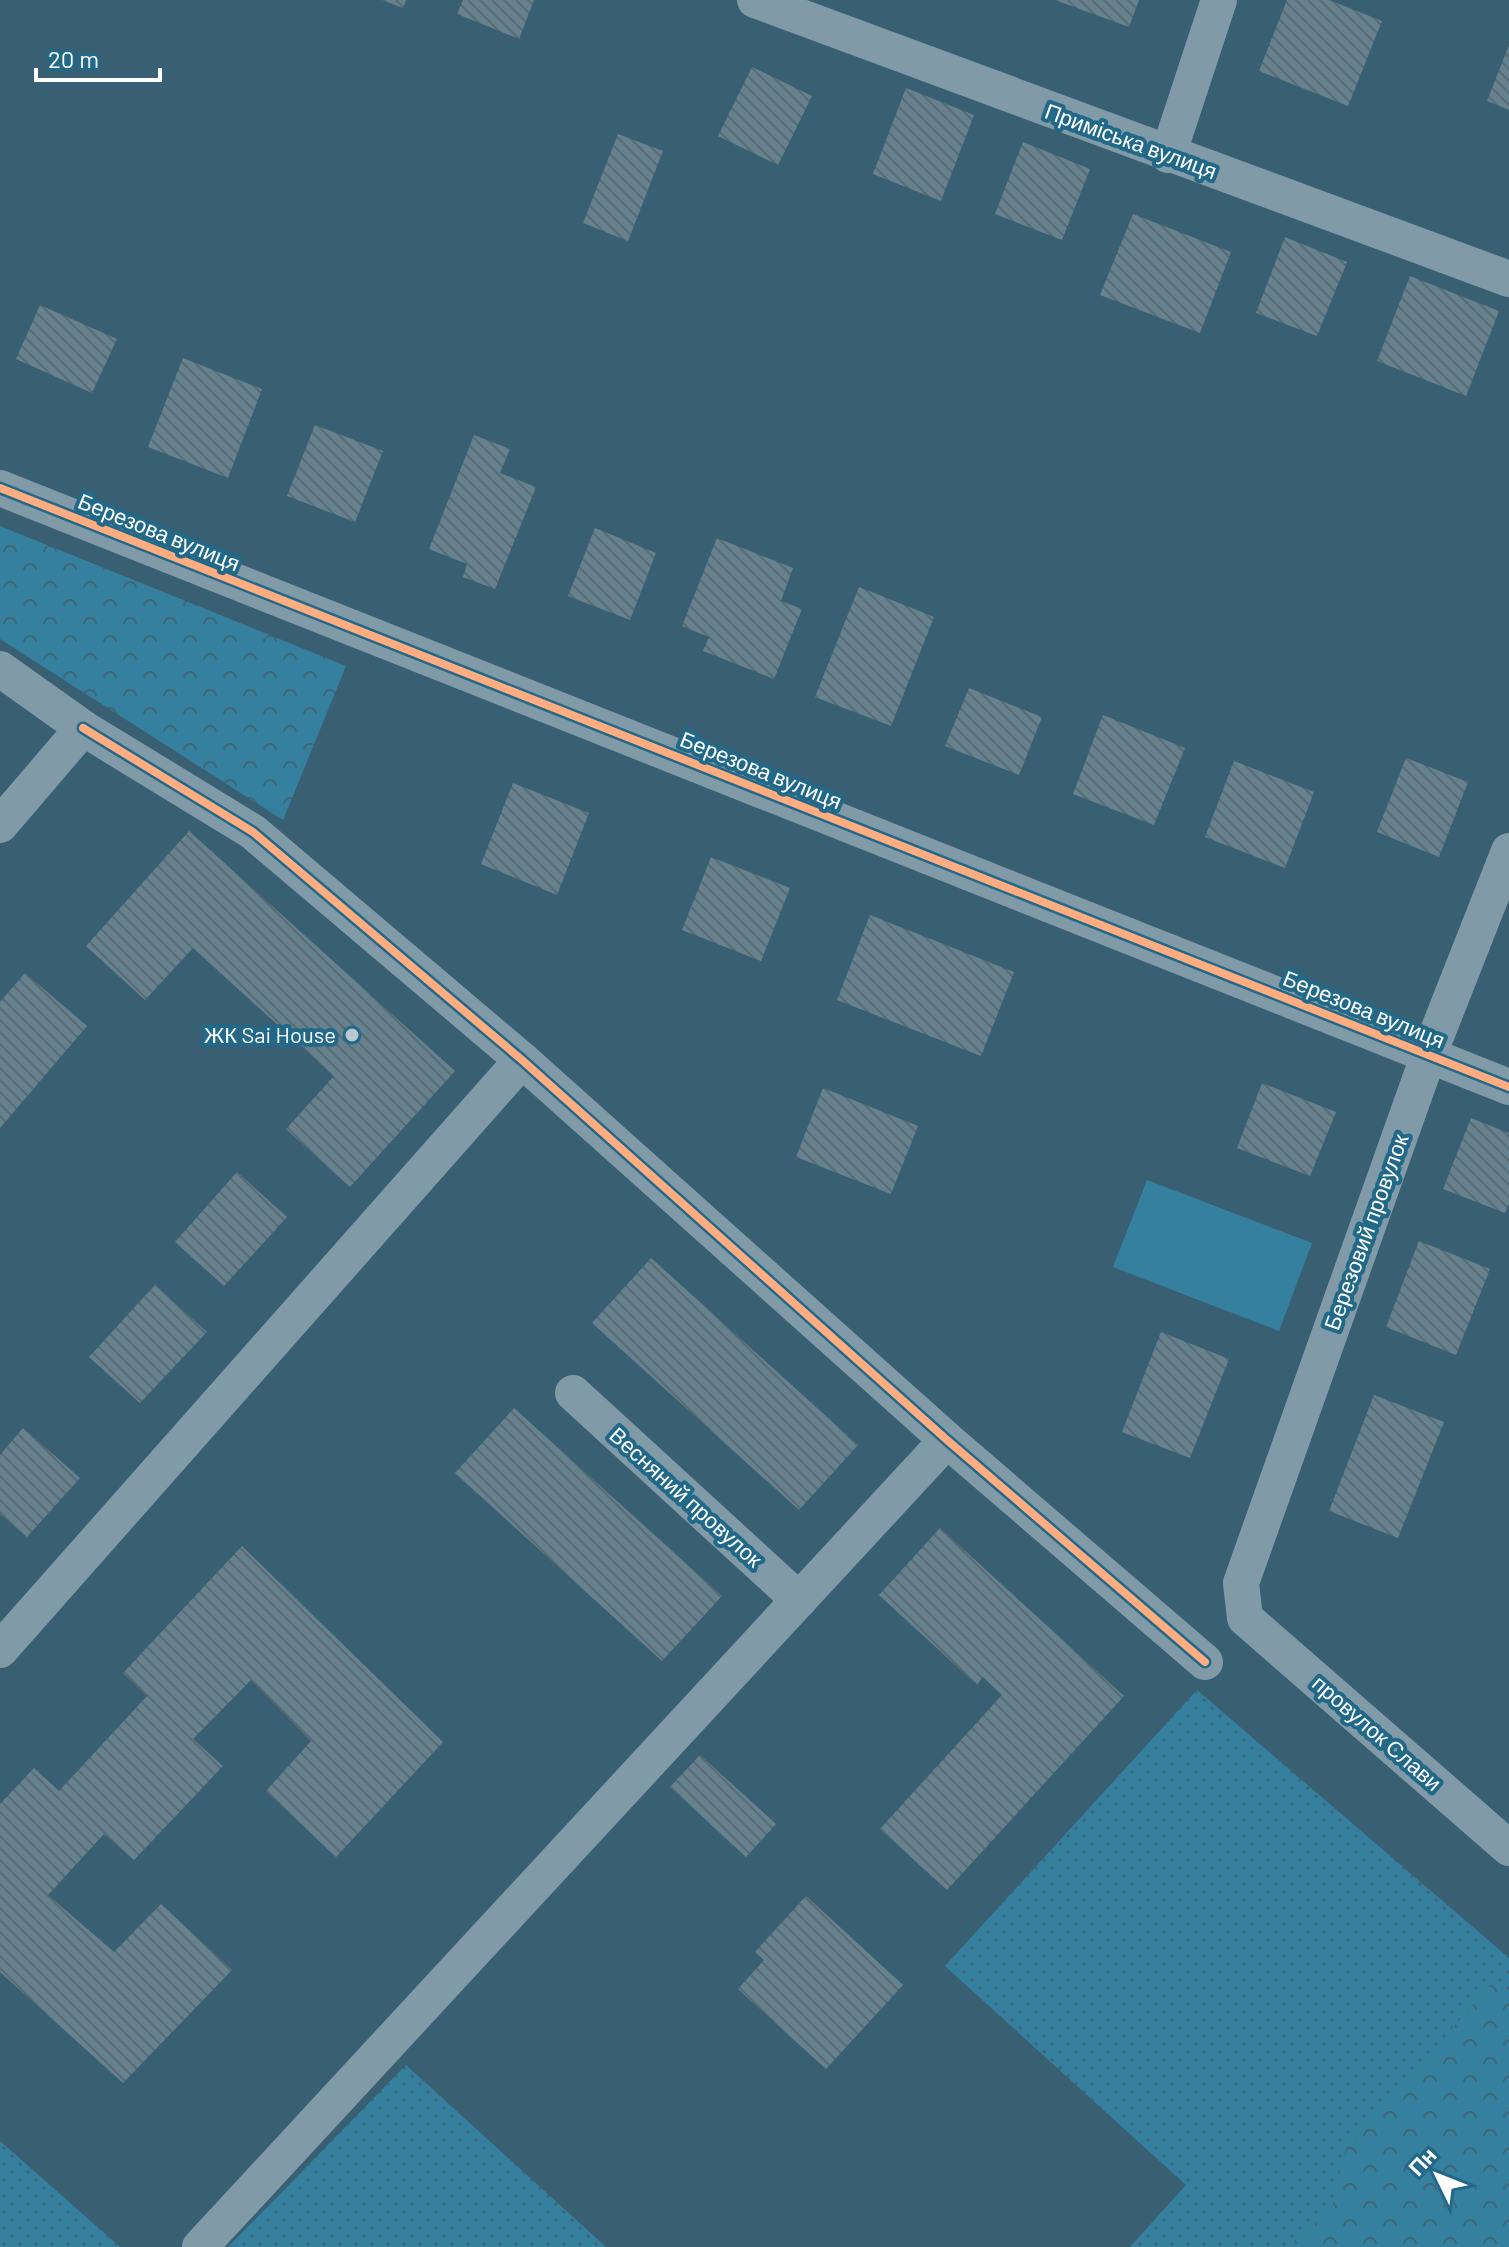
<svg xmlns="http://www.w3.org/2000/svg" width="1509" height="2247" font-family="Barlow,sans-serif">
	<style>
		.grass { fill: url(#grass-dots) }
		.forest { fill: url(#forest-crowns) }
		.green { fill: #36809f }
		.building { fill: url(#building-back-hatch) }
		.lines { fill: none; stroke-linecap: round; stroke-linejoin: round }
		.street { stroke: #809ba7; stroke-width: 36 }
		.cycleway-casing { stroke: #226989; stroke-width: 13 }
		.cycleway { stroke: #ffac80; stroke-width: 8 }
		.poi-dot { fill: #bac7ce; stroke: #226989; stroke-width: 3 }
		.labels { text-anchor: middle; stroke-width: 8; stroke-linejoin: round; paint-order: stroke }
		.street-label { font-size: 22px; fill: #fff; stroke: #226989 }
		.poi-label { font-size: 22px; fill: #fff; stroke: #226989; text-anchor: end }
	</style>
	<defs>
		<pattern id="grass-dots" width="8" height="8" patternUnits="userSpaceOnUse" patternTransform="scale(2)"><rect width="8" height="8" fill="#36809f"/><path d="M2 2h.1M6 6h.1" fill="none" stroke="#416676" stroke-width="1.8" stroke-linecap="round"/></pattern>
		<pattern id="forest-crowns" width="20" height="18" patternUnits="userSpaceOnUse" patternTransform="scale(2)"><rect width="20" height="18" fill="#36809f"/><path d="M2 6a3 3 0 1 1 6 0M12 15a3 3 0 1 1 6 0" fill="none" stroke="#416676"/></pattern>
		<pattern id="building-back-hatch" width="6" height="6" patternUnits="userSpaceOnUse" patternTransform="scale(2)"><rect width="6" height="6" fill="#66828f"/><path d="M-1 5l2 2M0 0l6 6M5-1l2 2" fill="none" stroke="#5a6a71"/></pattern>
	</defs>
	<rect width="100%" height="100%" fill="#396072"/>
	<g class="grass">
		<path d="M1197 1690 1509 1958V2247H1130L1186 2185 945 1966Z"/>
		<path d="M406 2065 606 2247H228Z"/>
		<path d="M0 2141 120 2247H0Z"/>
	</g>
	<g class="forest">
		<path d="M0 526 346 666 283 820 0 639Z"/>
		<path d="M1493 1982 1509 1996V2247H1287L1332 2209 1345 2151Z"/>
	</g>
	<path class="green" d="M1147 1180 1312 1243 1279 1331 1113 1267Z"/>
	<g class="building">
		<path d="M382 0H406L403 8Z"/>
		<path d="M463 0H534L519 39 457 14Z"/>
		<path d="M1055 0H1139L1129 27Z"/>
		<path d="M1287 0H1329L1382 21 1348 106 1259 71Z"/>
		<path d="M1509 45V110L1487 101Z"/>
		<path d="M752 67 812 96 778 165 718 136Z"/>
		<path d="M906 88 974 115 941 201 873 174Z"/>
		<path d="M618 134 663 151 628 241 583 223Z"/>
		<path d="M1023 142 1090 169 1062 240 995 214Z"/>
		<path d="M1133 214 1231 252 1200 333 1100 295Z"/>
		<path d="M1285 237 1347 262 1317 336 1256 313Z"/>
		<path d="M1410 276 1499 311 1466 396 1377 361Z"/>
		<path d="M40 305 117 339 92 393 16 359Z"/>
		<path d="M183 358 262 389 228 478 148 447Z"/>
		<path d="M315 425 383 451 355 522 287 496Z"/>
		<path d="M474 435 510 449 500 473 536 487 495 589 463 577 467 564 429 549Z"/>
		<path d="M595 528 656 553 630 620 568 596Z"/>
		<path d="M717 538 793 568 781 601 802 609 774 679 703 651 709 637 682 626Z"/>
		<path d="M859 587 934 617 891 726 815 697Z"/>
		<path d="M969 688 1042 717 1019 775 945 746Z"/>
		<path d="M1103 715 1185 748 1154 825 1073 794Z"/>
		<path d="M1406 758 1468 782 1439 857 1377 832Z"/>
		<path d="M1234 761 1314 792 1285 868 1205 837Z"/>
		<path d="M513 783 589 813 557 895 481 864Z"/>
		<path d="M189 831 455 1071 350 1187 286 1129 334 1076 193 948 145 1000 86 946Z"/>
		<path d="M711 857 790 888 761 961 682 930Z"/>
		<path d="M870 915 1014 972 981 1056 837 1000Z"/>
		<path d="M25 973 87 1026 0 1128V1002Z"/>
		<path d="M1262 1083 1336 1112 1310 1176 1237 1148Z"/>
		<path d="M823 1088 918 1126 891 1194 796 1157Z"/>
		<path d="M1471 1118 1509 1133V1203L1505 1213 1443 1189Z"/>
		<path d="M237 1172 287 1217 224 1286 175 1242Z"/>
		<path d="M1419 1241 1490 1269 1456 1355 1386 1327Z"/>
		<path d="M651 1258 858 1445 799 1510 592 1323Z"/>
		<path d="M155 1285 207 1332 140 1403 89 1357Z"/>
		<path d="M1161 1332 1229 1359 1190 1458 1122 1432Z"/>
		<path d="M1374 1395 1444 1422 1398 1538 1329 1511Z"/>
		<path d="M514 1408 722 1596 662 1661 455 1473Z"/>
		<path d="M23 1428 80 1478 27 1537 0 1514V1455Z"/>
		<path d="M940 1528 1124 1696 947 1890 880 1829 1002 1695 983 1677 977 1685 879 1595Z"/>
		<path d="M242 1546 443 1742 336 1857 266 1791 311 1741 251 1680 193 1739 223 1766 134 1860 104 1834 48 1895 114 1952 161 1904 232 1970 123 2083 0 1972V1804L34 1768 59 1791 147 1696 123 1673Z"/>
		<path d="M700 1755 776 1824 746 1857 670 1787Z"/>
		<path d="M806 1896 903 1985 826 2069 738 1989 764 1960 755 1952Z"/>
	</g>
	<g class="lines">
		<g class="street">
			<path d="M755 0 1509 279"/>
			<path d="M1168 155 1219 0"/>
			<path d="M0 488 1509 1087"/>
			<path d="M0 669 83 728 0 825"/>
			<path d="M83 728 253 832 522 1060 947 1440 1205 1662"/>
			<path d="M1509 851 1429 1054 1241 1583 1245 1618 1509 1848"/>
			<path d="M573 1393 799 1600"/>
			<path d="M0 1650 522 1060"/>
			<path d="M200 2247 947 1440"/>
		</g>
		<defs>
			<g id="cycleway">
				<path d="M0 488 1509 1087"/>
				<path d="M83 728 253 832 522 1060 947 1440 1205 1662"/>
			</g>
		</defs>
		<use href="#cycleway" class="cycleway-casing"/>
		<use href="#cycleway" class="cycleway"/>
	</g>
	<circle class="poi-dot" cx="352" cy="1035" r="8"/>
	<g class="labels">
		<g class="street-label">
			<text transform="translate(1131 141) rotate(20)" y="8">Приміська вулиця</text>
			<text transform="translate(159 532) rotate(22)" y="8">Березова вулиця</text>
			<text transform="translate(761 770) rotate(22)" y="8">Березова вулиця</text>
			<text transform="translate(1364 1009) rotate(22)" y="8">Березова вулиця</text>
			<text transform="translate(1366 1232) rotate(-70)" y="8">Березовий провулок</text>
			<text transform="translate(686 1497) rotate(42)" y="8">Весняний провулок</text>
			<text transform="translate(1377 1733) rotate(41)" y="8">провулок Слави</text>
		</g>
		<g class="poi-label">
			<text x="336" y="1043">ЖК Sai House</text>
		</g>
	</g>
	<g transform="translate(1437 2175) rotate(313)" stroke="#226989" stroke-width="6" paint-order="stroke">
	<path d="M0-6L14 30L0 20L-14 30Z" fill="#ffffff"/>
	<text y="-12" font-size="22" font-weight="bold" text-anchor="middle" fill="#ffffff">Пн</text>
	</g>
	<path d="M36 68v12h124v-12" fill="none" stroke="#ffffff" stroke-width="4"/>
	<text x="48" y="68" font-size="24" fill="#ffffff" stroke="#226989" stroke-width="6" paint-order="stroke">20 m</text>
</svg>
